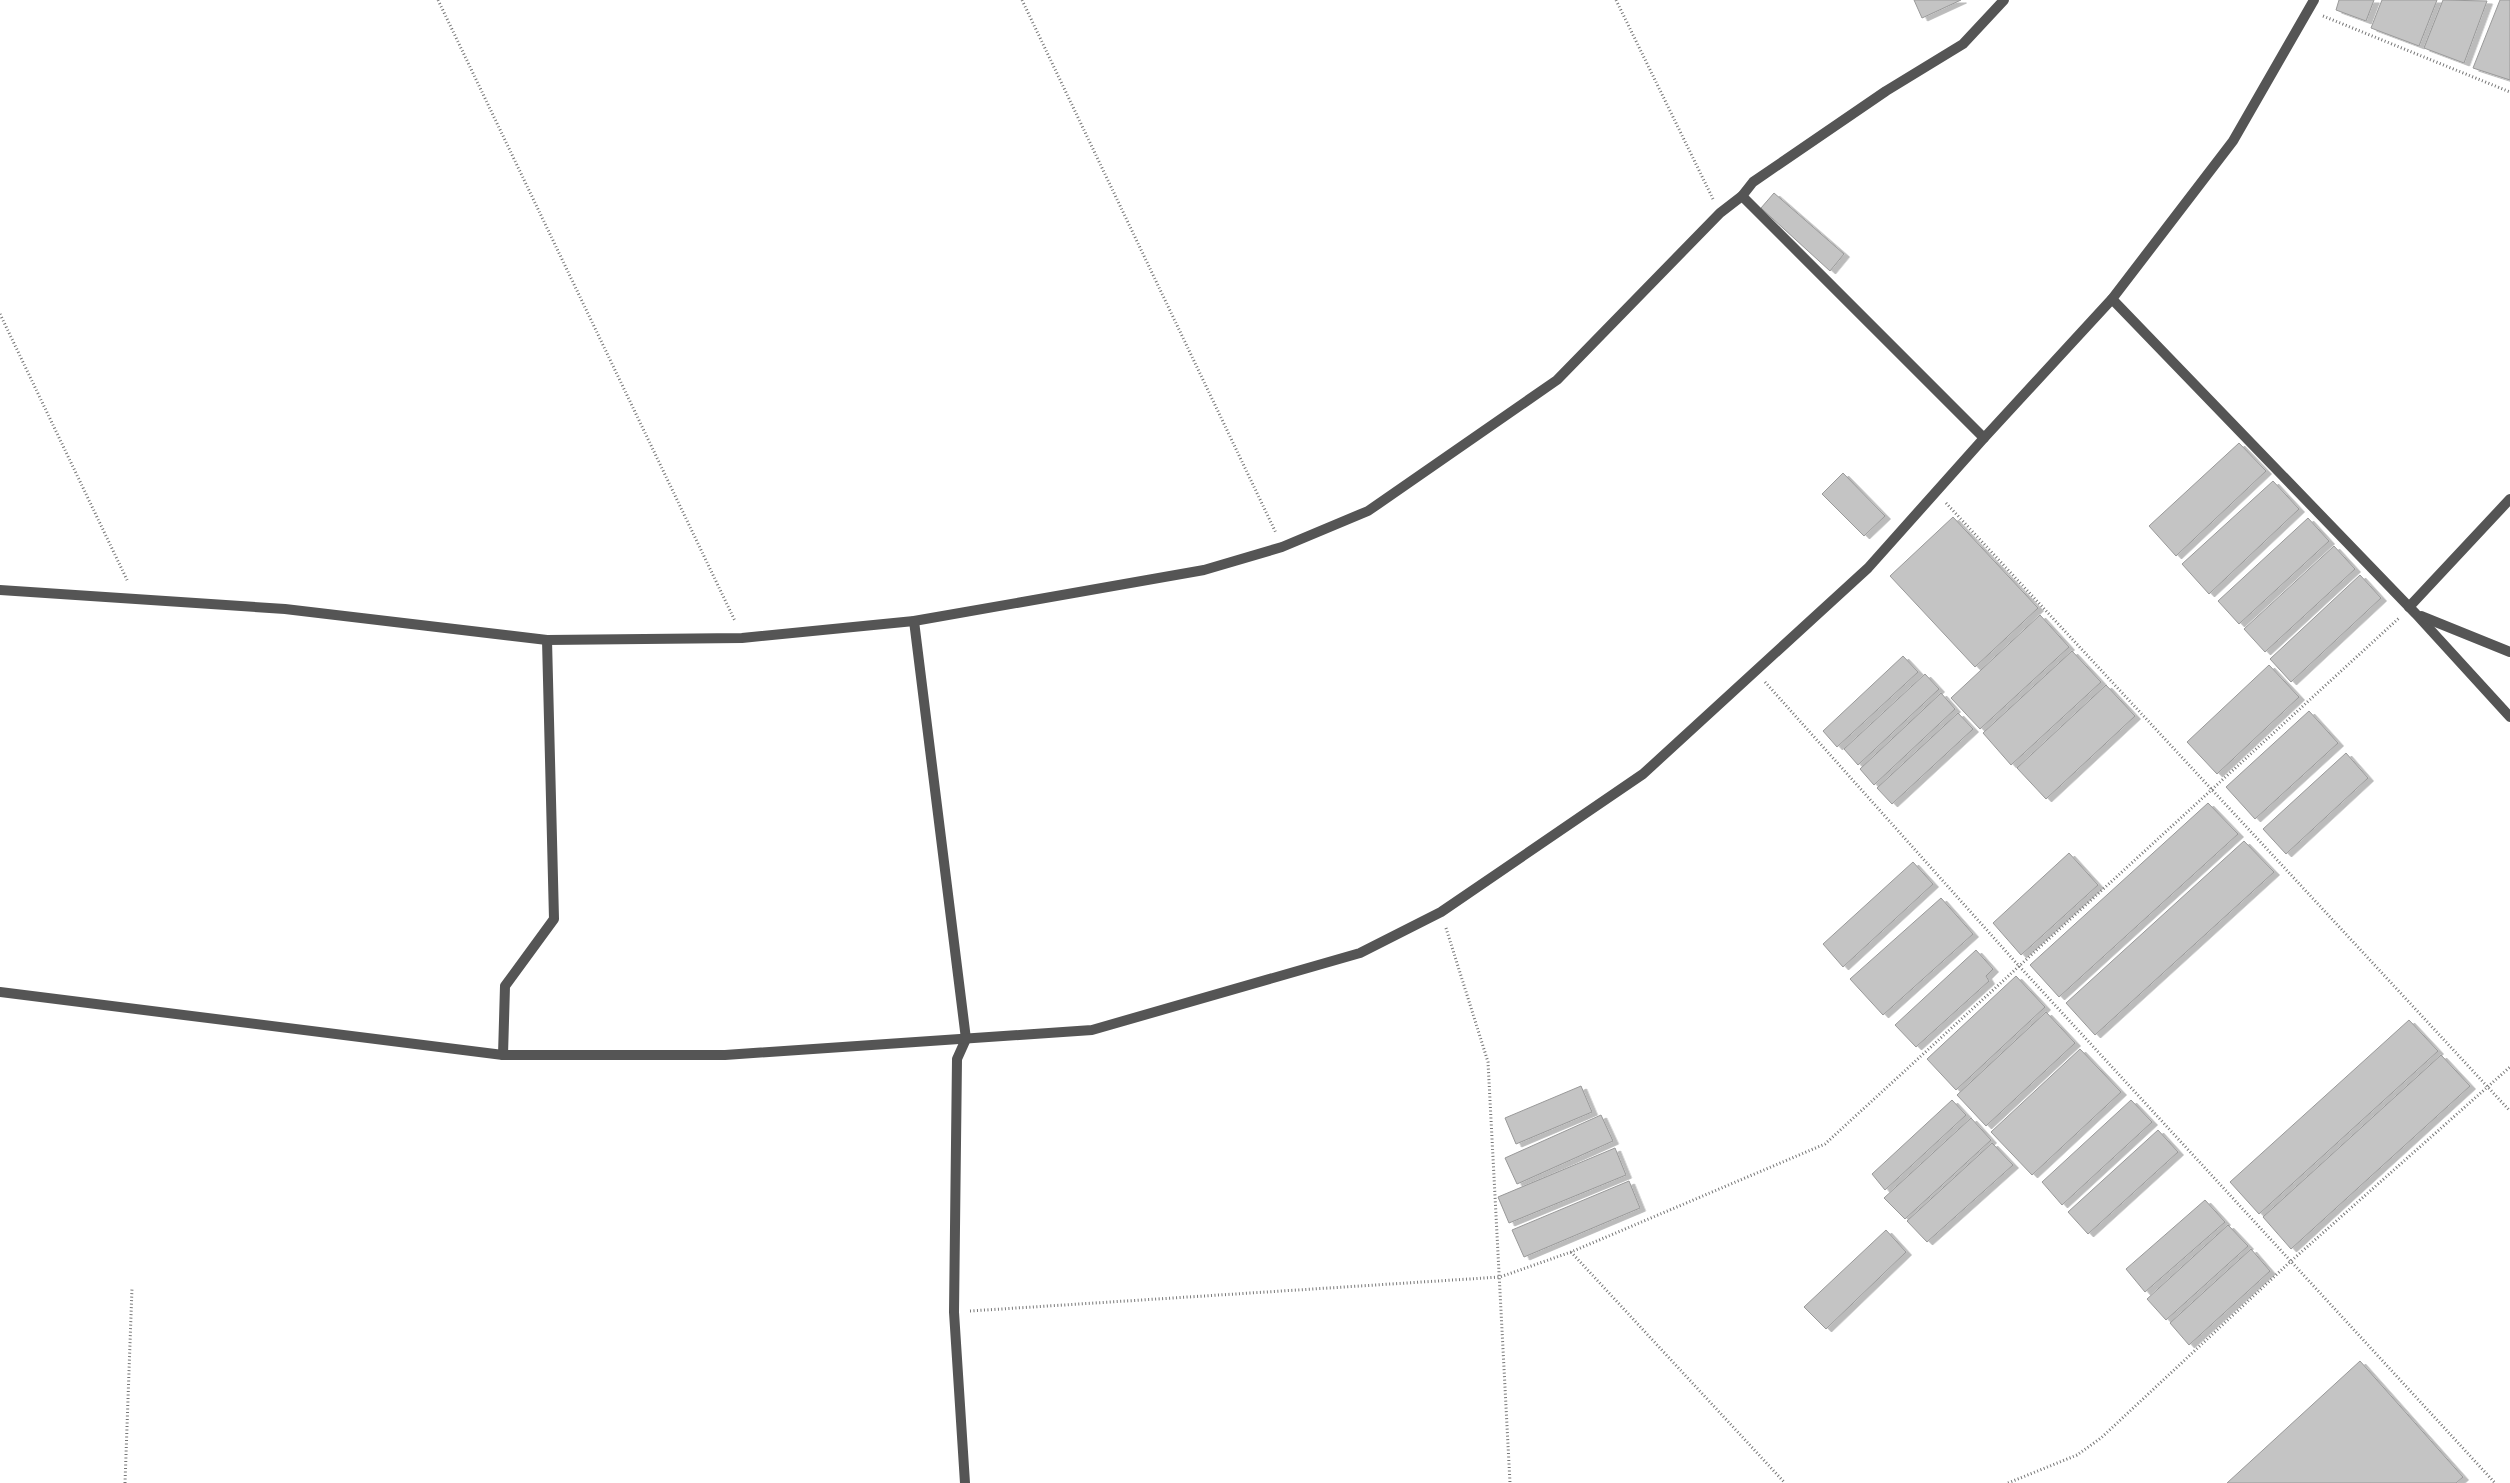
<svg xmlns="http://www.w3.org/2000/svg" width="2510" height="1483" font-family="'PT Sans Narrow',sans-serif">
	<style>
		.building { fill: #c4c4c4; stroke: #999; filter: url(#shadow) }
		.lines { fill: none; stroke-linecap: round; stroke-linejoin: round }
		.path { stroke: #777; stroke-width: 3; stroke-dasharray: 1 2.5; stroke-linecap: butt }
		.lane { stroke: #555; stroke-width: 10 }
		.street { stroke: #555; stroke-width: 10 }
	</style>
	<defs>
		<filter id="shadow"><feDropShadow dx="5.5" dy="3" stdDeviation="0" flood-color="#0004"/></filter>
	</defs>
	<rect width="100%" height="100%" fill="#fff"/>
	<g class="building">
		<path d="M1914 0H1961L1922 18Z"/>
		<path d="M2339 0H2374L2366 21 2336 10Z"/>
		<path d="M2382 0H2437L2419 46 2371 28Z"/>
		<path d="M2443 0 2487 1 2464 63 2424 48Z"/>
		<path d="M2500 0H2510V80L2473 68Z"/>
		<path d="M1774 193 1844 254 1830 271 1761 208Z"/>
		<path d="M2239 443 2266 471 2176 556 2149 526Z"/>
		<path d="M1843 473 1885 516 1864 536 1822 494Z"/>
		<path d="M2273 481 2299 509 2209 594 2182 564Z"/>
		<path d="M1953 517 2038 608 1975 667 1890 576Z"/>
		<path d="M2308 518 2329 541 2239 624 2218 601Z"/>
		<path d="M2334 546 2355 569 2265 652 2244 629Z"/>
		<path d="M2360 575 2381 598 2291 682 2270 659Z"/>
		<path d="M2040 615 2069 647 1980 729 1951 698Z"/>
		<path d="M2072 651 2101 682 2011 765 1983 733Z"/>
		<path d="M1903 656 1918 672 1837 747 1823 731Z"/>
		<path d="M2269 665 2299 697 2217 774 2187 742Z"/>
		<path d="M1925 674 1939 689 1858 765 1844 749Z"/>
		<path d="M2106 685 2135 716 2046 799 2017 768Z"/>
		<path d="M1941 693 1955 709 1874 785 1860 769Z"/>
		<path d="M2309 711 2338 743 2255 819 2226 787Z"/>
		<path d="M1958 713 1973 729 1892 804 1877 788Z"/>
		<path d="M2346 753 2368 778 2286 854 2263 829Z"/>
		<path d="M2208 803 2238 834 2059 997 2030 965Z"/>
		<path d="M2244 841 2274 872 2095 1035 2066 1003Z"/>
		<path d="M2069 853 2098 885 2021 955 1993 923Z"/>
		<path d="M1913 862 1933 884 1843 967 1823 944Z"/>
		<path d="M1941 898 1973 934 1883 1015 1850 979Z"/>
		<path d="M1976 950 1993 969 1986 976 1989 981 1916 1047 1895 1025Z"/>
		<path d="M2016 976 2045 1007 1956 1090 1927 1059Z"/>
		<path d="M2046 1012 2075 1043 1986 1126 1957 1095Z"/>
		<path d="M2409 1020 2438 1051 2259 1214 2230 1182Z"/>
		<path d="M2080 1049 2121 1092 2032 1175 1991 1132Z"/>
		<path d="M2441 1055 2470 1086 2291 1249 2263 1217Z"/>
		<path d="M1581 1086 1592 1112 1516 1144 1505 1118Z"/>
		<path d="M1952 1100 1966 1115 1885 1190 1872 1174Z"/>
		<path d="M2131 1100 2152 1122 2062 1205 2042 1182Z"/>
		<path d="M1601 1115 1613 1141 1517 1184 1505 1158Z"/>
		<path d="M1971 1118 1991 1140 1905 1219 1884 1198Z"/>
		<path d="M2158 1130 2178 1152 2088 1234 2068 1212Z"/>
		<path d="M1992 1143 2013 1165 1927 1242 1907 1221Z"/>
		<path d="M1615 1148 1626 1175 1509 1223 1498 1197Z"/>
		<path d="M1629 1181 1640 1208 1524 1257 1512 1230Z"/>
		<path d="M2205 1200 2225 1222 2145 1292 2126 1269Z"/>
		<path d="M2228 1225 2248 1246 2166 1320 2147 1299Z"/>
		<path d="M1886 1230 1906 1252 1826 1329 1804 1307Z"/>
		<path d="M2251 1249 2270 1271 2189 1345 2170 1323Z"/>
		<path d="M2360 1361 2463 1477 2456 1483H2227Z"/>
	</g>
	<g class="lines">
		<g class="path">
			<path d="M438 0 735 621"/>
			<path d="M1022 0 1276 533"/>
			<path d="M1616 0 1713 199"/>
			<path d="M2323 16 2510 92"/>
			<path d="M0 314 128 582"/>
			<path d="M1946 503 2510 1111"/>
			<path d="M1765 682 2019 966 2495 1483"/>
			<path d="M1446 928 1488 1062 1510 1483"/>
			<path d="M1571 1252 1785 1483"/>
			<path d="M970 1311 1500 1277 1571 1252 1825 1144 2399 618"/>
			<path d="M125 1483 132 1288"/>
			<path d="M2008 1483 2077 1455 2101 1438 2290 1262 2510 1067"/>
		</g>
		<path class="lane" d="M503 1055 505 986 554 919 547 640"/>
		<g class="street">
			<path d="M1742 196 1984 438"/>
			<path d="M2112 299 2416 614 2510 717"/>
			<path d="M0 590 285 609 547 640 742 638 914 621 1204 570 1282 547 1368 511 1557 380 1720 213 1742 196 1753 182 1886 91 1963 44 2004 0"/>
			<path d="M2409 607 2510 499"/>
			<path d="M2421 616 2510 652"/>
			<path d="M914 621 966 1039 957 1059 954 1312 965 1483"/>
			<path d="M0 992 503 1055H725L1092 1030 1360 953 1441 912 1643 774 1868 568 1984 438 2112 299 2233 141 2314 0"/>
		</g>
	</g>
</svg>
